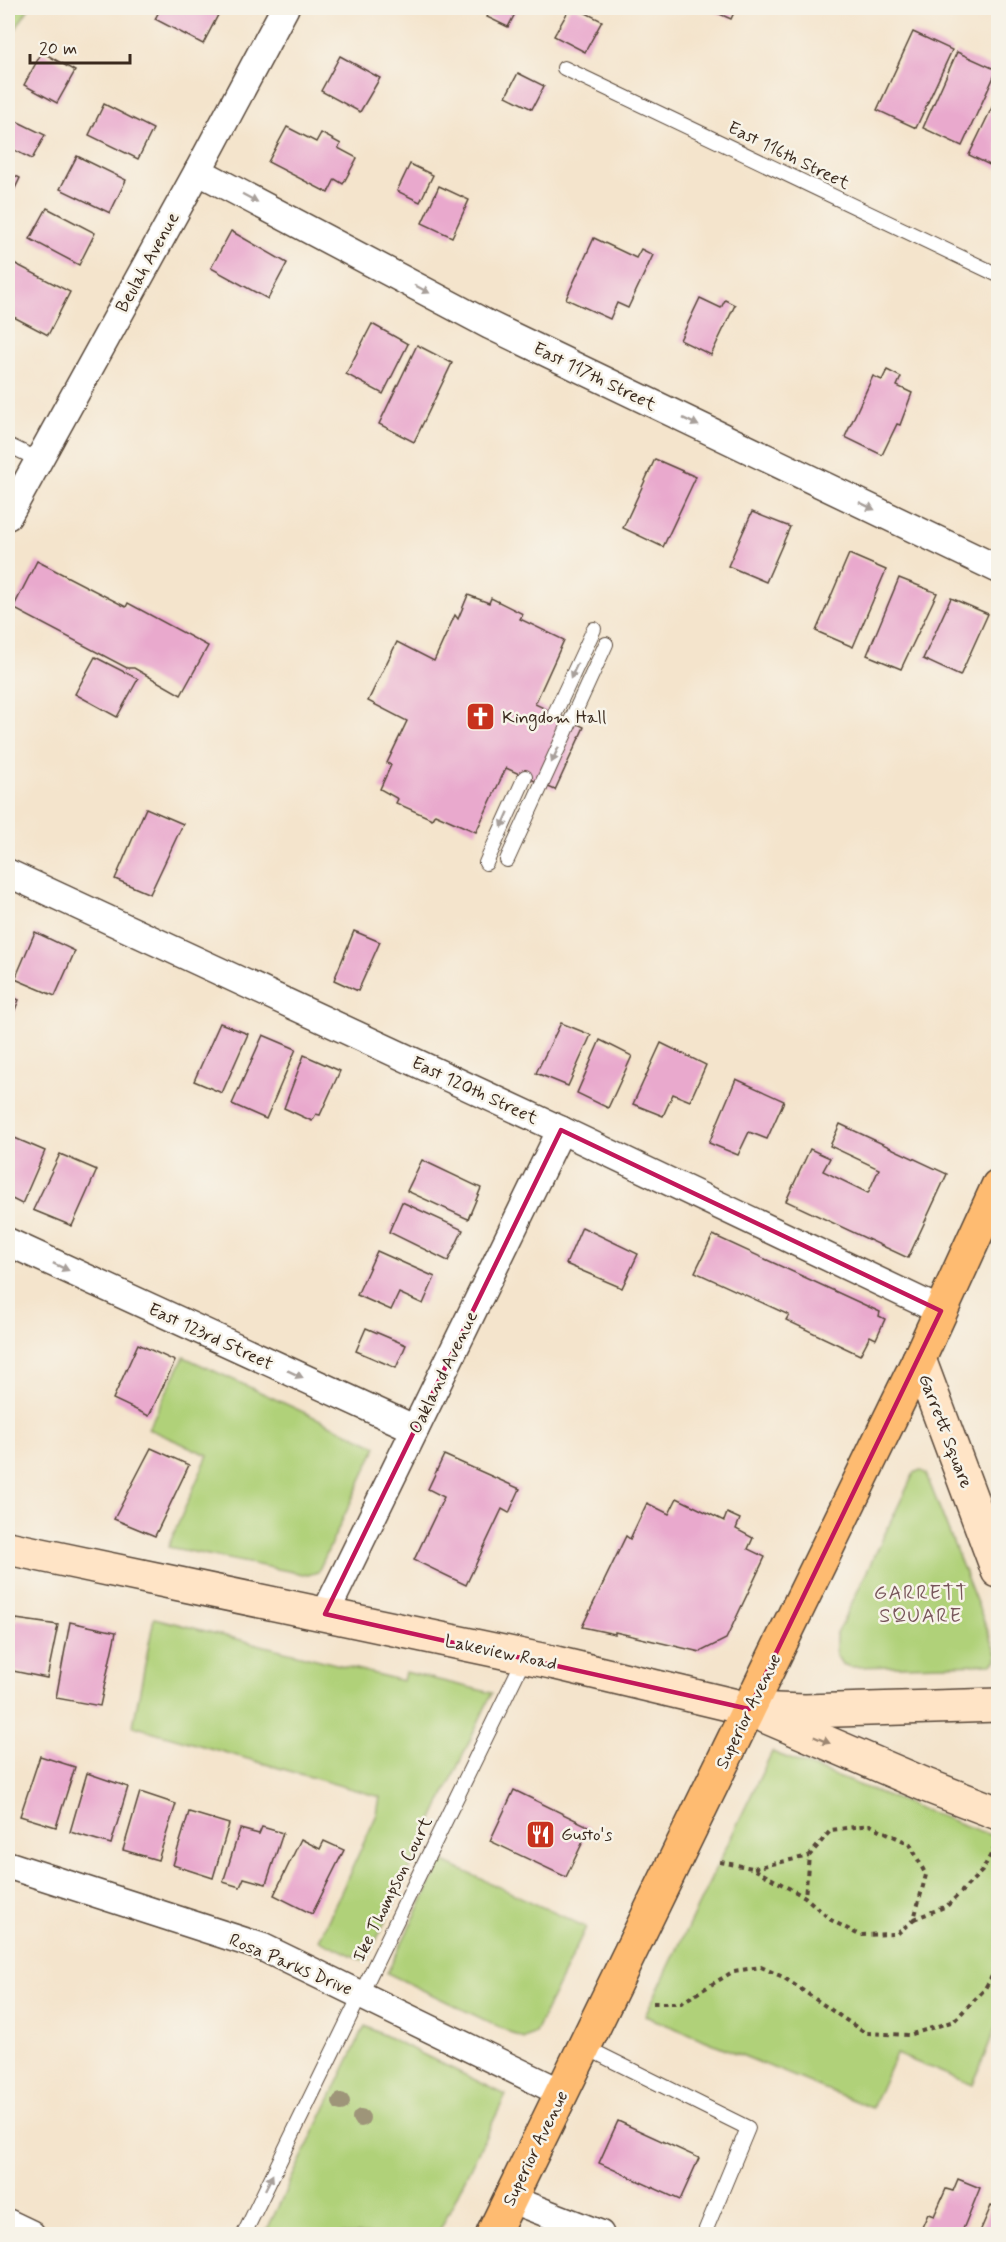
<svg xmlns="http://www.w3.org/2000/svg" width="1006" height="2242" font-family="Mynerve,sans-serif">
	<style>
		.green { fill: #b0d179; stroke: #767e4c; stroke-width: 1.5 }
		.building { fill: #e9a9cd }
		.lines { fill: none; stroke-linecap: round; stroke-linejoin: round }
		.lane-casing { stroke: #574638; stroke-width: 16 }
		.street-casing { stroke: #574638; stroke-width: 30 }
		.secondary-casing { stroke: #574638; stroke-width: 36 }
		.primary-casing { stroke: #574638; stroke-width: 36 }
		.path { stroke: #574638; stroke-width: 4; stroke-dasharray: 4.5 4.5; stroke-linecap: butt }
		.lane { stroke: #fff; stroke-width: 14 }
		.street { stroke: #fff; stroke-width: 27 }
		.secondary { stroke: #ffe4c6; stroke-width: 33 }
		.primary { stroke: #febb71; stroke-width: 33 }
		.tree { fill: #9e9579 }
		.oneway { fill: #a79f9a }
		.oneway2 { fill: #9d8772 }
		.marked { fill: none; stroke: #c2185b; stroke-width: 4.5; stroke-linejoin: round }
		.labels { text-anchor: middle; stroke-width: 5; stroke-linejoin: round; paint-order: stroke }
		.street-label { font-size: 18px; fill: #3b2a1e; stroke: #f7f3e8 }
		.poi-label { font-size: 18px; fill: #3b2a1e; stroke: #f7f3e8; text-anchor: start }
		.neighbourhood-label { font-size: 20px; letter-spacing: 1.5px; fill: #78565b; stroke: #f7f3e8 }
	</style>
	<rect width="100%" height="100%" fill="#f7f3e8"/>
	<filter id="ink" filterUnits="userSpaceOnUse"><feTurbulence type="fractalNoise" baseFrequency=".0167" numOctaves="2"/><feDisplacementMap in="SourceGraphic" scale="12" xChannelSelector="R" yChannelSelector="G"/><feConvolveMatrix kernelMatrix="1 2 1 2 8 2 1 2 1" color-interpolation-filters="sRGB"/></filter>
	<filter id="wash" filterUnits="userSpaceOnUse"><feTurbulence type="fractalNoise" baseFrequency=".008" numOctaves="4" result="noise"/><feDisplacementMap in="SourceGraphic" scale="24" xChannelSelector="R" yChannelSelector="G"/><feGaussianBlur stdDeviation="1.35" result="paint"/><feColorMatrix in="noise" values="0 0 0 0 0 0 0 0 0 0 0 0 0 0 0 0 0 1.4 0 .05"/><feComposite in="paint" operator="in"/></filter>
	<g filter="url(#wash)">
		<rect width="100%" height="100%" fill="#f4e4cc"/>
		<g class="green">
			<path d="M8 8H29L8 41Z"/>
			<path d="M184 1357 377 1446 318 1572 308 1575 168 1547 208 1455 148 1429Z"/>
			<path d="M920 1470 926 1474 997 1654V1660L991 1664 851 1667 842 1664 836 1655V1636L914 1473Z"/>
			<path d="M154 1618 403 1681 405 1672 492 1693 366 1962 319 1940 377 1814 380 1797 133 1726Z"/>
			<path d="M772 1752 998 1838V2021L973 2085 896 2054 872 2108 645 2016Z"/>
			<path d="M442 1861 586 1927 535 2033 524 2039 387 1973Z"/>
			<path d="M365 2026 506 2095 438 2234H265Z"/>
		</g>
		<g id="blocks">
			<g class="building">
				<path d="M161 8H208L219 13 203 44 155 19Z"/>
				<path d="M492 8H518L508 27 487 17Z"/>
				<path d="M570 8H576L602 21 585 52 554 36Z"/>
				<path d="M706 8H736L731 19Z"/>
				<path d="M913 32 952 50 916 128 877 110Z"/>
				<path d="M42 52 75 71 57 103 24 85Z"/>
				<path d="M957 52 997 70 962 146 923 128Z"/>
				<path d="M340 56 380 78 360 112 321 91Z"/>
				<path d="M518 73 544 86 532 109 506 96Z"/>
				<path d="M998 95V169L969 155Z"/>
				<path d="M104 104 153 129 138 159 89 135Z"/>
				<path d="M10 118 45 135 32 159 8 147V124Z"/>
				<path d="M287 127 316 142 321 133 341 144 338 148 357 158 343 184 335 179 328 193 268 162Z"/>
				<path d="M77 156 126 180 110 213 60 189Z"/>
				<path d="M410 164 433 175 420 202 397 191Z"/>
				<path d="M8 172 20 178 8 203Z"/>
				<path d="M439 186 469 200 452 237 422 223Z"/>
				<path d="M47 208 95 233 79 265 30 239Z"/>
				<path d="M231 231 287 263 268 299 211 268Z"/>
				<path d="M594 238 636 258 641 249 653 255 628 308 617 303 610 319 566 299Z"/>
				<path d="M8 260 70 292 48 335 8 314Z"/>
				<path d="M700 298 721 308 725 300 735 305 711 355 680 340Z"/>
				<path d="M372 324 408 344 383 394 346 374Z"/>
				<path d="M417 345 452 363 414 442 379 424Z"/>
				<path d="M887 370 901 377 897 386 912 393 900 425 897 424 882 455 845 437 873 376 882 380Z"/>
				<path d="M655 459 696 477 663 547 623 528Z"/>
				<path d="M752 512 790 527 766 582 728 566Z"/>
				<path d="M849 554 886 570 853 647 816 631Z"/>
				<path d="M37 561 126 607 128 603 208 646 181 695 134 668H127L13 608Z"/>
				<path d="M899 578 937 593 901 669 867 655Z"/>
				<path d="M468 595 489 603 491 598 523 614 520 619 564 640 535 704 584 727 555 790 506 768 476 832 435 814 432 819 396 803 398 799 380 789 391 765 387 763 407 721 368 701 397 642 434 661 455 615 458 619Z"/>
				<path d="M951 598 988 614 960 676 923 659Z"/>
				<path d="M95 657 138 679 117 717 75 694Z"/>
				<path d="M146 808 183 824 150 894 115 879Z"/>
				<path d="M354 931 380 942 358 991 334 980Z"/>
				<path d="M35 932 75 951 55 996 15 979Z"/>
				<path d="M8 995 19 1000 8 1027Z"/>
				<path d="M220 1023 248 1034 222 1093 194 1081Z"/>
				<path d="M561 1023 591 1035 568 1086 536 1073Z"/>
				<path d="M263 1035 296 1049 266 1119 232 1104Z"/>
				<path d="M600 1040 632 1056 608 1108 577 1093Z"/>
				<path d="M661 1043 706 1065 690 1101 673 1094 663 1116 633 1104Z"/>
				<path d="M304 1055 340 1071 320 1115 316 1114 312 1121 284 1108Z"/>
				<path d="M736 1079 784 1101 767 1139 749 1132 738 1155 709 1143Z"/>
				<path d="M840 1124 947 1174 908 1258 786 1201 810 1149 830 1158 823 1171 868 1193 879 1169 830 1146Z"/>
				<path d="M10 1136 45 1151 22 1204 8 1197V1141Z"/>
				<path d="M60 1154 97 1170 72 1226 33 1210Z"/>
				<path d="M422 1160 481 1188 468 1219 407 1191Z"/>
				<path d="M402 1202 463 1230 448 1261 389 1232Z"/>
				<path d="M582 1227 638 1254 622 1288 566 1264Z"/>
				<path d="M713 1235 880 1312 879 1316 885 1319 876 1339 870 1336 860 1355 786 1320 789 1315 695 1272Z"/>
				<path d="M377 1251 435 1277 423 1304 399 1293 391 1310 357 1295Z"/>
				<path d="M366 1328 406 1345 396 1368 356 1351Z"/>
				<path d="M138 1344 175 1361 149 1416 113 1399Z"/>
				<path d="M151 1448 189 1465 155 1536 114 1519Z"/>
				<path d="M444 1455 520 1489 509 1513 502 1509 466 1585 414 1560 444 1497 428 1489Z"/>
				<path d="M677 1498 724 1521 727 1513 740 1519 736 1529 753 1538 748 1549 765 1557 726 1639 700 1652 615 1632V1634L582 1627 626 1536 630 1539 647 1503 669 1514Z"/>
				<path d="M16 1619 58 1625 47 1678 8 1670Z"/>
				<path d="M70 1622 116 1632 100 1706 56 1698Z"/>
				<path d="M40 1756 75 1767 56 1827 20 1816Z"/>
				<path d="M87 1773 128 1787 111 1844 70 1832Z"/>
				<path d="M514 1790 590 1827 566 1877 490 1841Z"/>
				<path d="M140 1792 176 1804 158 1860 123 1850Z"/>
				<path d="M189 1812 229 1824 213 1878 173 1865Z"/>
				<path d="M262 1827 283 1833 266 1884 244 1878 240 1887 223 1882 240 1829 259 1834Z"/>
				<path d="M301 1839 320 1849 324 1841 344 1850 312 1914 274 1895Z"/>
				<path d="M618 2121 699 2158 680 2200 599 2163Z"/>
				<path d="M958 2179 980 2188 961 2234H919L928 2214 934 2216 946 2189 953 2191Z"/>
				<path d="M991 2206 998 2209V2234H979Z"/>
			</g>
		</g>
	</g>
	<g filter="url(#ink)">
		<use href="#blocks" fill-opacity="0" stroke="#574638" stroke-width="1.5"/>
		<g class="lines">
			<defs>
				<g id="lane">
					<path d="M564 68 998 275"/>
					<path d="M8 445 39 460"/>
					<path d="M555 713 594 629"/>
					<path d="M507 860 606 644"/>
					<path d="M486 863 525 777"/>
					<path d="M585 2047 748 2128 704 2234"/>
					<path d="M244 2234 525 1657"/>
				</g>
				<g id="street">
					<path d="M198 171 489 325 998 569"/>
					<path d="M8 516 198 171 285 8"/>
					<path d="M8 873 561 1130 941 1311"/>
					<path d="M8 1242 415 1429"/>
					<path d="M325 1614 561 1130"/>
					<path d="M8 1865 262 1947 562 2093"/>
					<path d="M510 2199 600 2234"/>
					<path d="M8 2223 31 2234"/>
				</g>
				<g id="secondary">
					<path d="M919 1359 998 1571"/>
					<path d="M8 1548 556 1663 749 1709 805 1711 998 1705"/>
					<path d="M767 1717 928 1786 998 1813"/>
				</g>
				<path id="primary" d="M493 2234 919 1359 998 1186"/>
			</defs>
			<use href="#lane" class="lane-casing"/>
			<use href="#street" class="street-casing"/>
			<use href="#secondary" class="secondary-casing"/>
			<use href="#primary" class="primary-casing"/>
			<g class="path">
				<path d="M720 1862 752 1868 805 1897 831 1920 859 1935 897 1934 914 1919 926 1875 910 1844 870 1825 831 1830 809 1856 805 1897"/>
				<path d="M754 1868 809 1856"/>
				<path d="M914 1919 947 1906 982 1871 996 1845"/>
				<path d="M653 2003H681L734 1971 761 1967 783 1977 865 2033 909 2035 954 2021 984 1990 998 1966"/>
			</g>
			<use href="#lane" class="lane"/>
			<use href="#street" class="street"/>
			<use href="#secondary" class="secondary"/>
			<use href="#primary" class="primary"/>
		</g>
		<g class="tree">
			<circle cx="341" cy="2102" r="9"/>
			<circle cx="361" cy="2118" r="9"/>
		</g>
		<defs><path id="oneway-solid" d="M-6-.8H1V-3.2L6.5 0L1 3.2V.8H-6Z" transform="scale(1.5)"/></defs>
		<g class="oneway">
			<use href="#oneway-solid" transform="translate(250 198) rotate(28)"/>
			<use href="#oneway-solid" transform="translate(422 289) rotate(28)"/>
			<use href="#oneway-solid" transform="translate(691 422) rotate(26)"/>
			<use href="#oneway-solid" transform="translate(867 506) rotate(26)"/>
			<use href="#oneway-solid" transform="translate(574 671) rotate(115)"/>
			<use href="#oneway-solid" transform="translate(555 755) rotate(115)"/>
			<use href="#oneway-solid" transform="translate(505 820) rotate(114)"/>
			<use href="#oneway-solid" transform="translate(61 1267) rotate(25)"/>
			<use href="#oneway-solid" transform="translate(295 1374) rotate(25)"/>
			<use href="#oneway-solid" transform="translate(269 2182) rotate(-64)"/>
		</g>
		<use class="oneway2" href="#oneway-solid" transform="translate(822 1740) rotate(23)"/>
	</g>
	<path class="marked" d="M561 1130 941 1311 749 1709 325 1614Z"/>
	<defs>
		<symbol id="church-square" viewBox="-11 -11 22 22"><rect x="-9" y="-9" width="18" height="18" rx="4" fill="#c8321e" stroke="#f7f3e8"/><path d="M-1.2-6h2.4v3.5h3.3v2.4h-3.3V6h-2.4V-.1h-3.3v-2.4h3.3Z" fill="#fff"/></symbol>
		<symbol id="restaurant-square" viewBox="-11 -11 22 22"><rect x="-9" y="-9" width="18" height="18" rx="4" fill="#c8321e" stroke="#f7f3e8"/><path d="M-5-6h1v4h1v-4h1v4h1v-4h1v5L-1.5 .5V6h-2V.5L-5-1ZM5-6V6H3V1.5H1.5Q1.5-4 5-6Z" fill="#fff"/></symbol>
	</defs>
	<g fill-rule="evenodd">
		<use href="#church-square" x="464" y="700" width="33" height="33"/>
		<use href="#restaurant-square" x="524" y="1818" width="33" height="33"/>
	</g>
	<g class="labels">
		<g class="street-label">
			<text transform="translate(789 155) rotate(26)" y="6">East 116th Street</text>
			<text transform="translate(147 262) rotate(-61)" y="6">Beulah Avenue</text>
			<text transform="translate(595 376) rotate(26)" y="6">East 117th Street</text>
			<text transform="translate(475 1090) rotate(25)" y="6">East 120th Street</text>
			<text transform="translate(211 1336) rotate(25)" y="6">East 123rd Street</text>
			<text transform="translate(443 1372) rotate(-64)" y="6">Oakland Avenue</text>
			<text transform="translate(946 1431) rotate(69)" y="6">Garrett Square</text>
			<text transform="translate(501 1652) rotate(12)" y="6">Lakeview Road</text>
			<text transform="translate(748 1711) rotate(-64)" y="6">Superior Avenue</text>
			<text transform="translate(392 1889) rotate(-64)" y="6">Ike Thompson Court</text>
			<text transform="translate(291 1964) rotate(23)" y="6">Rosa Parks Drive</text>
			<text transform="translate(535 2148) rotate(-64)" y="6">Superior Avenue</text>
		</g>
		<g class="poi-label">
			<text x="502" y="723">Kingdom Hall</text>
			<text x="561" y="1840">Gusto's</text>
		</g>
		<g class="neighbourhood-label">
			<text x="921" y="1599">GARRETT<tspan x="921" dy="23">SQUARE</tspan></text>
		</g>
	</g>
	<rect width="1006" height="2242" fill="none" stroke="#f7f3e8" stroke-width="30"/>
	<path d="M30 54v9h100v-9" fill="none" stroke="#3b2a1e" stroke-width="3"/>
	<text x="39" y="54" font-size="18" fill="#3b2a1e" stroke="#f7f3e8" stroke-width="4.5" paint-order="stroke">20 m</text>
</svg>
